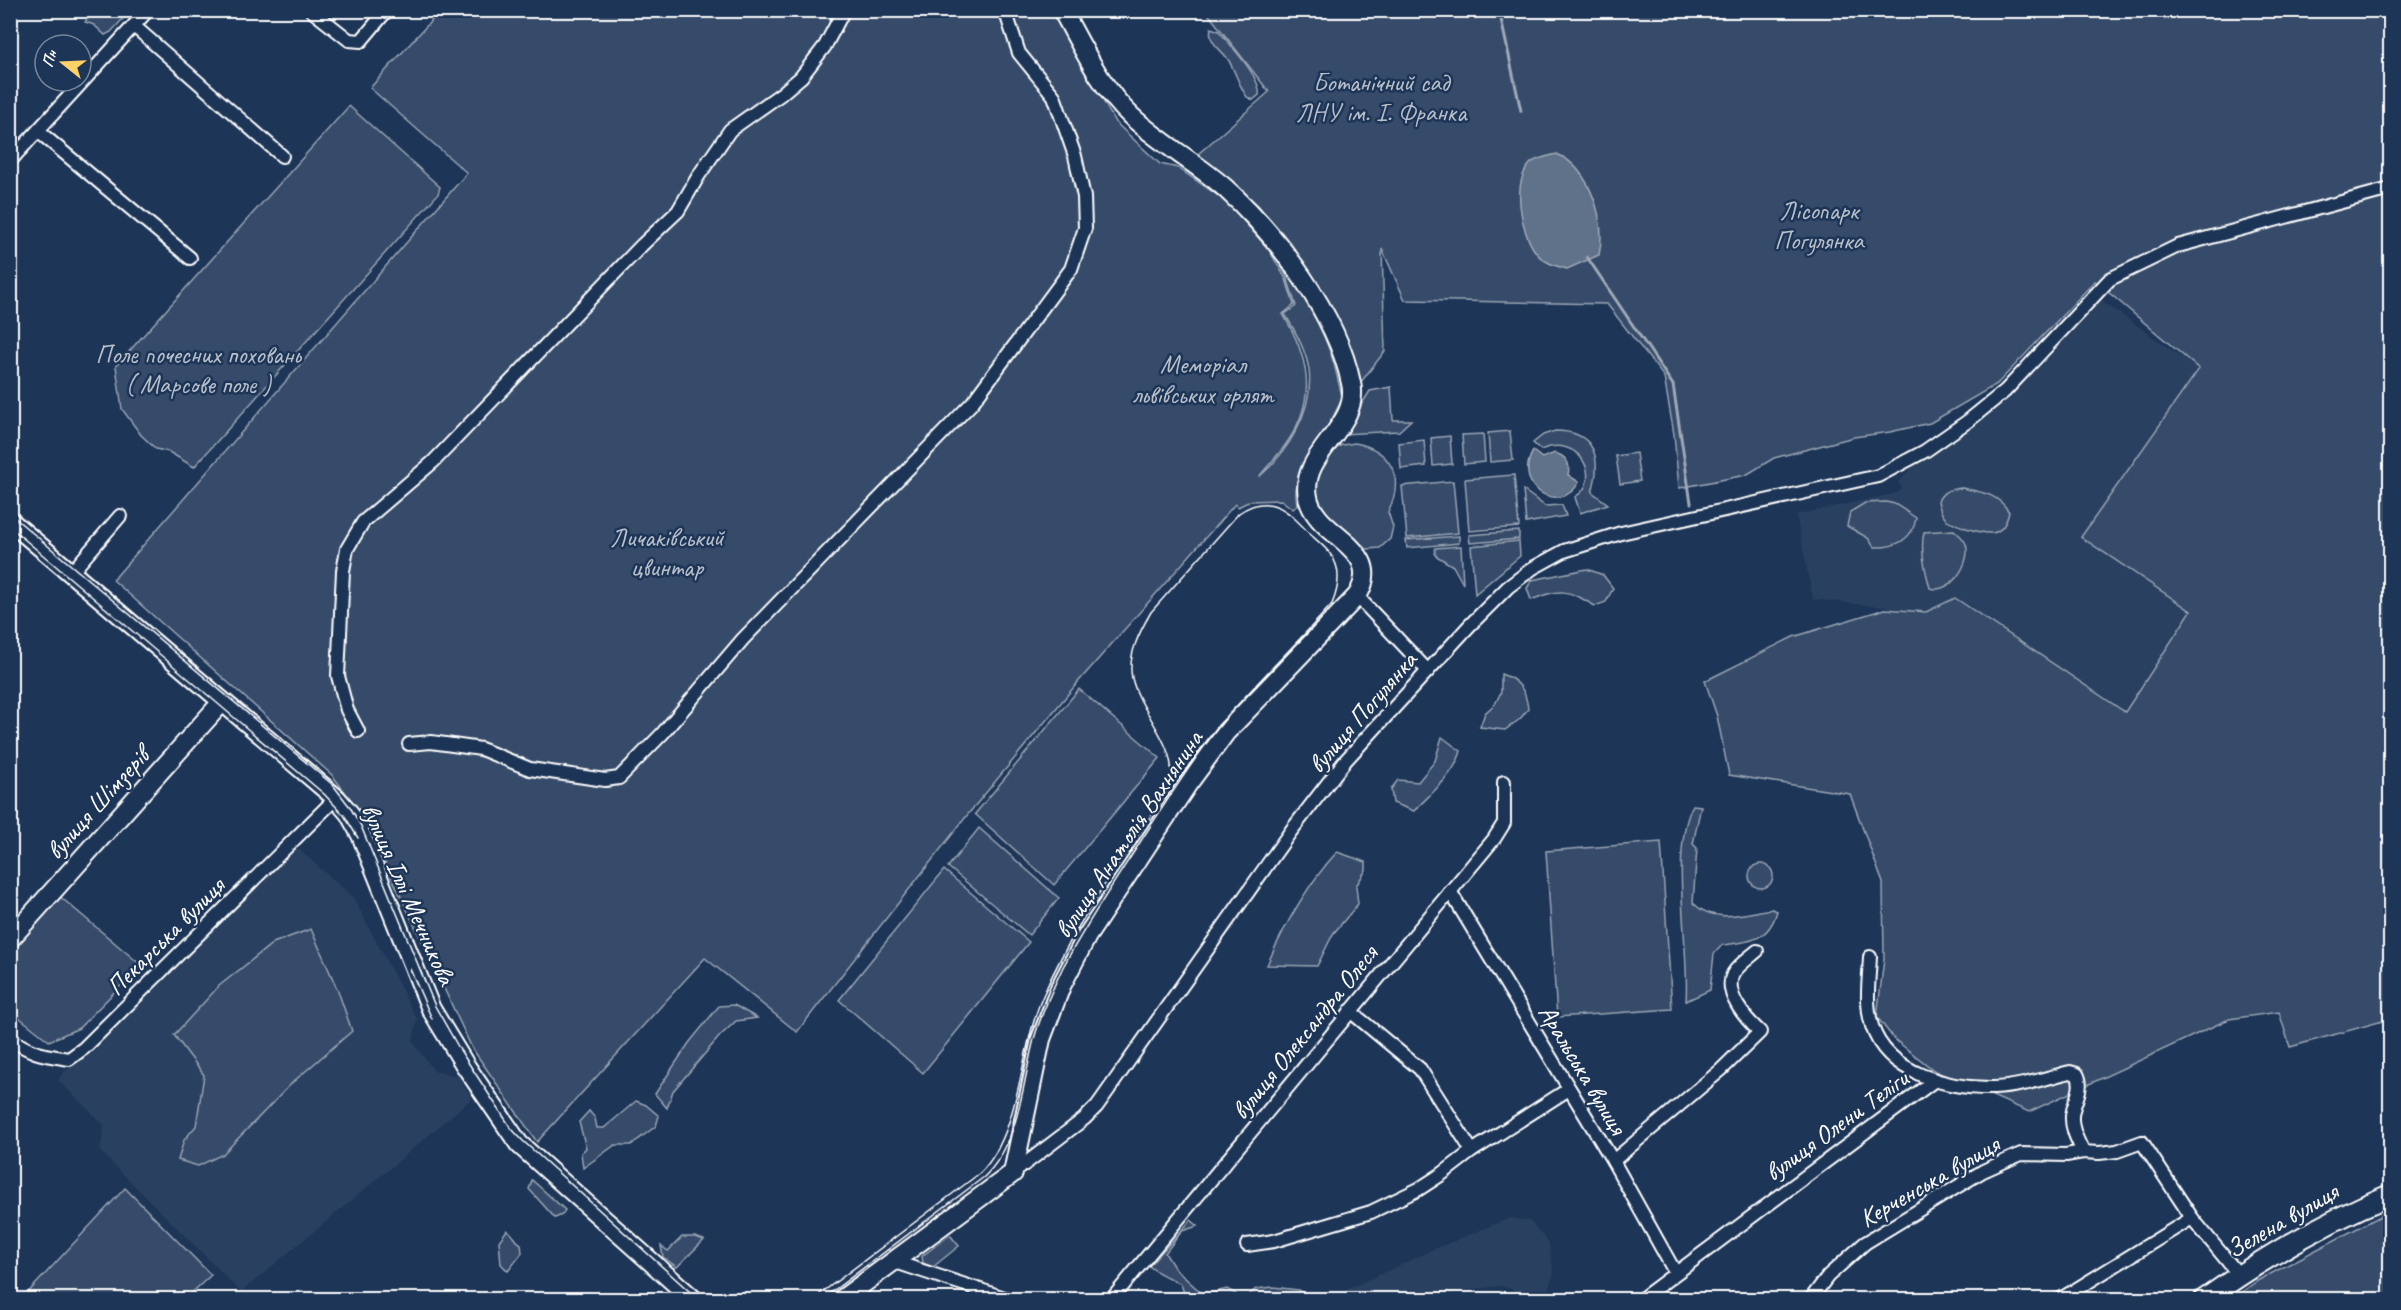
<svg xmlns="http://www.w3.org/2000/svg" width="2401" height="1310" font-family="Caveat,sans-serif">
	<style>
		.built { fill: #2a4161 }
		.green { fill: #364b69; stroke: #9aa5b4; stroke-width: 1.5 }
		.water { fill: #617289; stroke: #a0aab8; stroke-width: 1.5 }
		.lines { fill: none; stroke-linecap: round; stroke-linejoin: round }
		.stream { stroke: #a0aab8; stroke-width: 3 }
		.street-casing { stroke: #fff; stroke-width: 16 }
		.secondary-casing { stroke: #fff; stroke-width: 22 }
		.primary-casing { stroke: #fff; stroke-width: 24 }
		.street { stroke: #1d3557; stroke-width: 12 }
		.secondary { stroke: #1d3557; stroke-width: 18 }
		.primary { stroke: #1d3557; stroke-width: 20 }
		.tram { stroke: #fff; stroke-width: 1.5 }
		.labels { text-anchor: middle; stroke-width: 5; stroke-linejoin: round; paint-order: stroke }
		.park-label { font-size: 26px; fill: #b9c0ca; stroke: #1d3557 }
		.street-label { font-size: 26px; fill: #fff; stroke: #1d3557 }
	</style>
	<rect width="100%" height="100%" fill="#1d3557"/>
	<filter id="ink" filterUnits="userSpaceOnUse"><feTurbulence type="fractalNoise" baseFrequency=".0167" numOctaves="2"/><feDisplacementMap in="SourceGraphic" scale="12" xChannelSelector="R" yChannelSelector="G"/><feConvolveMatrix kernelMatrix="1 2 1 2 8 2 1 2 1" color-interpolation-filters="sRGB"/></filter>
	<g filter="url(#ink)">
		<g class="built">
			<path d="M2098 298 2199 369 2081 537 2191 611 2125 712 1955 598 1926 612 1813 599 1796 515 1897 493 1902 487 1898 483 1921 457 1932 451 2002 402Z"/>
			<path d="M296 847 353 897 417 1019 413 1042 434 1071 458 1076 472 1098 400 1160 241 1292 100 1151 104 1125 58 1080 63 1073 92 1050Z"/>
			<path d="M1510 1218 1530 1221 1549 1243 1554 1274 1546 1294 1529 1295 1501 1286 1457 1291 1448 1299H1327L1432 1250Z"/>
		</g>
		<g class="green">
			<path d="M109 11H130L111 32 105 35 94 25 85 22 90 16H104Z"/>
			<path d="M440 11H1053L1115 122 1160 164 1178 168 1227 202 1269 250 1286 279 1294 305 1283 314C1308 356 1318 397 1288 441 1280 454 1268 465 1259 477 1288 452 1314 410 1309 370 1306 350 1295 331 1285 314L1296 306 1287 277 1279 263 1281 262C1306 299 1329 336 1338 380 1339 386 1342 393 1342 398 1341 403 1336 410 1334 415 1318 448 1290 464 1297 505L1293 509 1281 500 1250 501 1238 507 1235 504 1079 681 969 813 797 1032 705 958 537 1142 472 1048 362 814 332 775 113 580 467 173 370 88Z"/>
			<path d="M1206 11H2390V1019L2290 1047 2279 1012 2229 1019 2029 1112 1935 1071 1894 1039 1877 1017 1884 959 1883 883 1850 794 1729 775 1717 716 1705 681 1793 637 1885 609 1926 612 1955 598 2125 712 2191 611 2081 537 2199 369 2095 281 1997 384 1930 423 1890 432 1854 437 1774 458 1746 475 1679 488 1674 434 1664 377 1607 304 1405 300 1382 249 1385 351 1361 382 1348 347 1300 264 1259 206 1198 154 1269 92Z"/>
			<path d="M1211 28 1219 31C1230 45 1262 78 1259 95L1253 100 1247 97C1239 86 1236 73 1229 61 1223 50 1207 43 1211 28Z"/>
			<path d="M349 106 440 187 438 194 194 467 169 452 156 449 141 435 122 409 116 366Z"/>
			<path d="M1391 387 1393 420H1411L1399 431 1343 434 1370 391Z"/>
			<path d="M1510 431 1513 460 1490 462 1488 433Z"/>
			<path d="M1555 431C1596 431 1602 459 1592 492L1608 504 1580 513 1575 497C1604 480 1579 433 1541 450L1533 443 1543 435Z"/>
			<path d="M1483 434 1485 462 1464 464 1462 435Z"/>
			<path d="M1450 436 1452 464 1433 466 1431 438Z"/>
			<path d="M1424 440 1426 466 1401 469 1399 443Z"/>
			<path d="M1355 443C1392 450 1405 478 1388 512L1393 527 1390 539 1380 548 1367 549 1329 520 1314 498V472L1330 451 1342 445Z"/>
			<path d="M1636 453 1640 481 1620 484 1616 456Z"/>
			<path d="M1514 475 1519 527 1469 531 1465 479Z"/>
			<path d="M1453 481 1458 533 1407 538 1402 486Z"/>
			<path d="M1962 488C1982 492 1998 494 2009 512 2003 539 1988 535 1966 528 1959 525 1950 523 1945 518 1941 514 1939 506 1938 501 1943 490 1951 489 1962 488Z"/>
			<path d="M1523 490 1545 506 1562 505 1566 516 1526 523Z"/>
			<path d="M1886 502 1895 504 1916 518C1913 540 1895 548 1874 547L1868 538 1847 526 1850 512 1865 503Z"/>
			<path d="M1954 530C1958 534 1964 538 1966 544 1972 563 1950 595 1930 588 1925 569 1920 551 1924 532Z"/>
			<path d="M1519 531V539L1470 543 1469 535Z"/>
			<path d="M1459 536V543L1407 548 1406 540Z"/>
			<path d="M1519 541 1520 556 1475 594 1471 546Z"/>
			<path d="M1461 546 1463 584 1453 566 1435 555V548Z"/>
			<path d="M1587 569 1603 575 1613 588 1606 602 1595 606C1566 589 1562 588 1531 600L1527 588 1532 580Z"/>
			<path d="M1501 674C1519 680 1526 690 1528 709L1520 719 1505 730 1480 727 1485 713 1495 704 1501 692Z"/>
			<path d="M1079 689 1160 758 1054 885 975 814Z"/>
			<path d="M1442 737 1461 751C1454 776 1431 793 1414 811L1393 803 1391 789 1398 780 1418 782 1435 761Z"/>
			<path d="M1693 805 1701 806 1693 844 1697 848 1693 903C1715 925 1745 913 1772 909L1777 911C1769 941 1749 942 1722 945L1714 954 1710 990 1686 1001C1690 947 1669 849 1693 805Z"/>
			<path d="M979 828 1059 898 1029 935 948 867Z"/>
			<path d="M1661 842 1672 1009 1557 1017 1546 851Z"/>
			<path d="M1337 852 1366 862V870L1356 886 1358 904 1333 934 1317 966 1267 965C1285 924 1307 885 1337 852Z"/>
			<circle cx="1761" cy="876" r="12"/>
			<path d="M944 870 1029 942 923 1073 839 1000Z"/>
			<path d="M58 895 141 965 79 1028 49 1041 11 1011 10 952Z"/>
			<path d="M311 929 338 991 352 1031 293 1082 223 1154 198 1166 178 1160 184 1140 196 1126 204 1075 174 1035 219 986 273 943Z"/>
			<path d="M734 1005 757 1018 736 1021 720 1036 673 1091 667 1108 655 1094 689 1043 719 1006Z"/>
			<path d="M636 1101 646 1105 659 1116 656 1126 631 1145H615L583 1168 581 1153 586 1148 579 1122 589 1111 595 1118 597 1128H604Z"/>
			<path d="M532 1180 565 1210 562 1215 555 1218 529 1189Z"/>
			<path d="M125 1188 211 1275 185 1299H22Z"/>
			<path d="M2390 1211V1299H2232L2259 1280Z"/>
			<path d="M1191 1220 1198 1226 1182 1231 1165 1253 1175 1269 1204 1295 1227 1289 1244 1299 1256 1289 1273 1287 1298 1290 1313 1299H1186L1181 1284C1170 1278 1158 1274 1149 1266Z"/>
			<path d="M507 1230C514 1234 514 1240 521 1244L522 1253 508 1271 501 1264 499 1241Z"/>
			<path d="M950 1235 959 1246 933 1267 923 1263 922 1256Z"/>
			<path d="M682 1237H695L704 1240 677 1267 663 1257 661 1246 668 1251Z"/>
		</g>
		<g class="water">
			<path d="M1557 154C1590 168 1607 222 1599 255L1567 269C1555 266 1542 262 1535 251 1521 232 1511 182 1531 163 1537 158 1549 156 1557 154Z"/>
			<path d="M1533 451 1542 458 1555 453C1566 456 1571 464 1568 475L1579 482C1562 515 1511 489 1533 451Z"/>
		</g>
		<g class="lines">
			<g class="stream">
				<path d="M1499 10 1521 111"/>
				<path d="M1587 257 1673 385 1691 503"/>
			</g>
			<defs>
				<g id="street">
					<path d="M311 10 349 40 361 41 387 10"/>
					<path d="M134 26 282 156"/>
					<path d="M38 131 190 258"/>
					<path d="M10 161 148 10"/>
					<path d="M71 573 120 516"/>
					<path d="M1357 596 1428 671"/>
					<path d="M358 731 347 710 338 676 343 571 347 549 363 522 433 462 642 245 678 211 699 175 730 130 781 94 801 77 825 46 844 10"/>
					<path d="M409 744 431 742 481 749 530 769 605 780 619 778 662 734 743 639 972 403 1071 269 1085 228 1084 197 1075 156 1054 96 1019 53 1005 10"/>
					<path d="M1450 891 1613 1161 1675 1272"/>
					<path d="M1870 957C1869 979 1865 1004 1872 1026 1887 1074 1950 1089 1994 1088 2020 1087 2046 1078 2070 1072L2077 1074C2085 1088 2073 1102 2072 1116 2071 1129 2078 1141 2083 1152"/>
					<path d="M1350 1011 1420 1069 1472 1151"/>
					<path d="M10 1038C31 1054 44 1055 69 1059L84 1048 336 798"/>
					<path d="M1613 1161 1721 1070 1760 1032C1747 1020 1723 994 1733 974 1737 966 1750 957 1757 951"/>
					<path d="M1013 1173 1084 1119 1097 1106 1291 831 1345 761 1470 625 1508 587 1533 568 1564 551 1621 533 1878 476 1925 451 1968 421 2005 391 2110 279 2178 246 2390 189"/>
					<path d="M1247 1245 1274 1241 1371 1212 1419 1189 1442 1174 1472 1151 1569 1089"/>
					<path d="M892 1261 1011 1300"/>
					<path d="M1111 1300 1494 839 1504 823V782"/>
					<path d="M1640 1300 1935 1080"/>
					<path d="M1810 1300 1828 1276 1865 1243 1983 1171 2021 1154 2066 1155 2083 1152 2099 1153 2117 1151 2142 1142 2192 1218 2239 1275"/>
					<path d="M2059 1300 2192 1218"/>
				</g>
				<g id="secondary">
					<path d="M10 521 336 798 349 813 361 835 431 1009 465 1065 519 1144 694 1300"/>
					<path d="M10 939 222 702"/>
					<path d="M841 1300 1013 1173 1041 1039 1061 986 1087 936 1187 785 1226 732 1357 596C1387 548 1315 537 1308 497 1299 452 1361 428 1351 383 1337 314 1276 234 1225 188 1195 162 1160 143 1131 116 1101 88 1082 46 1062 10"/>
				</g>
				<path id="primary" d="M2204 1300C2263 1258 2324 1222 2390 1195"/>
			</defs>
			<use href="#street" class="street-casing"/>
			<use href="#secondary" class="secondary-casing"/>
			<use href="#primary" class="primary-casing"/>
			<use href="#street" class="street"/>
			<use href="#secondary" class="secondary"/>
			<use href="#primary" class="primary"/>
			<g class="tram">
				<path d="M10 514 333 785 350 807 361 826 435 1006 460 1050 511 1128 523 1141 699 1300"/>
				<path d="M10 527 324 794 344 815 358 838"/>
				<path d="M410 969 432 1019"/>
				<path d="M812 1300 980 1173C1021 1132 1019 1052 1042 998 1073 925 1121 860 1165 795 1167 789 1170 783 1171 777 1176 745 1139 710 1132 678 1127 655 1140 631 1151 612L1239 513C1271 491 1289 512 1311 535 1321 544 1334 554 1337 568 1340 581 1337 592 1332 604 1296 645 1252 686 1218 728 1188 766 1163 807 1137 847 1111 887 1085 926 1063 967 1052 990 1041 1014 1034 1039 1022 1085 1020 1142 984 1177L821 1300"/>
			</g>
		</g>
	</g>
	<g class="labels">
		<g class="park-label">
			<text x="1381" y="91">Ботанічний сад<tspan x="1381" dy="30">ЛНУ ім. І. Франка</tspan></text>
			<text x="1819" y="219">Лісопарк<tspan x="1819" dy="30">Погулянка</tspan></text>
			<text x="198" y="363">Поле почесних поховань<tspan x="198" dy="30">( Марсове поле )</tspan></text>
			<text x="1203" y="373">Меморіал<tspan x="1203" dy="30">львівських орлят</tspan></text>
			<text x="667" y="546">Личаківський<tspan x="667" dy="30">цвинтар</tspan></text>
		</g>
		<g class="street-label">
			<text transform="translate(1362 712) rotate(-49)" y="9">вулиця Погулянка</text>
			<text transform="translate(97 803) rotate(-48)" y="9">вулиця Шімзерів</text>
			<text transform="translate(1128 834) rotate(-56)" y="9">вулиця Анатолія Вахнянина</text>
			<text transform="translate(409 894) rotate(66)" y="9">вулиця Іллі Мечникова</text>
			<text transform="translate(165 936) rotate(-45)" y="9">Пекарська вулиця</text>
			<text transform="translate(1304 1032) rotate(-51)" y="9">вулиця Олександра Олеся</text>
			<text transform="translate(1583 1069) rotate(59)" y="9">Аральська вулиця</text>
			<text transform="translate(1836 1125) rotate(-36)" y="9">вулиця Олени Теліги</text>
			<text transform="translate(1929 1181) rotate(-30)" y="9">Керченська вулиця</text>
			<text transform="translate(2282 1220) rotate(-30)" y="9">Зелена вулиця</text>
		</g>
	</g>
	<rect width="2401" height="1310" fill="none" stroke="#1d3557" stroke-width="36"/>
	<rect x="18" y="18" width="2365" height="1274" fill="none" stroke="#fff" stroke-width="2" filter="url(#ink)"/>
	<g transform="translate(63 63) rotate(288)"><circle r="28" fill="#1d3557" stroke="#77869a" stroke-width="1.5"/>
	<path d="M0-4.5L10 22L0 15L-10 22Z" fill="#ffd166"/>
	<text y="-9" font-size="16" font-weight="bold" text-anchor="middle" fill="#ffffff">Пн</text>
	</g>
</svg>
